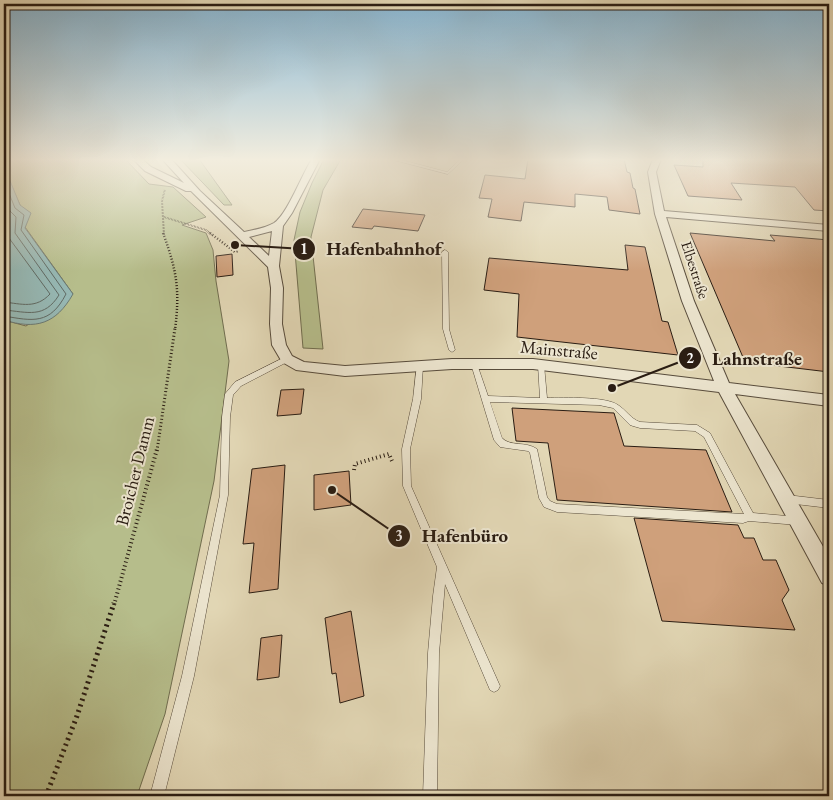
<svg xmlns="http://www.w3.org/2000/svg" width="833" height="800" font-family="'EB Garamond',serif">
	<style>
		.green { fill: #b6bd8b; stroke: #706d4f }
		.water { fill: #96b8b4; stroke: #6b7a74 }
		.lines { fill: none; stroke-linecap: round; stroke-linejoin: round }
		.shore { stroke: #606a64; stroke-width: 1 }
		.building { fill: #cfa07b; stroke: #2a1d13 }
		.lane-casing { stroke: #584c3c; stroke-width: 1 }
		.street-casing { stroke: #584c3c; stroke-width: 2 }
		.path-far4 { stroke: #2a1d13; stroke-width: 2; stroke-dasharray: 0.5 1; stroke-linecap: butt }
		.path-far3 { stroke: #2a1d13; stroke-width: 2.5; stroke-dasharray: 1 2; stroke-linecap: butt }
		.path-far2 { stroke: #2a1d13; stroke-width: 3; stroke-dasharray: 1 2.5; stroke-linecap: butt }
		.path-far1 { stroke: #2a1d13; stroke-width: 4; stroke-dasharray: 1 3; stroke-linecap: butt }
		.path { stroke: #2a1d13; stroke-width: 5; stroke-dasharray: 2 4; stroke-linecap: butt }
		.lane { fill: #ece5cf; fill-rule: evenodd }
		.street { fill: #ece5cf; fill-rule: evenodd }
		.labels { text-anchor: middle; stroke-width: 4; stroke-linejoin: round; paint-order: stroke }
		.far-street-label { font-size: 15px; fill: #2a1d13; stroke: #ece5cf }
		.street-label { font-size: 18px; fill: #2a1d13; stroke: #ece5cf }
		.leader { fill: none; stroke: #2a1d13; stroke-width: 2 }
		.callout-dot { fill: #2a1d13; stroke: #ece5cf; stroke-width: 2 }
		.mark-label { font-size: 15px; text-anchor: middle; font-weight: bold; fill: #fff }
		.callout-label { font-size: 19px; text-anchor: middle; font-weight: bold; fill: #2a1d13; stroke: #ece5cf; stroke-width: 4; stroke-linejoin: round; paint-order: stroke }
	</style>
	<rect width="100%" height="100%" fill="#e2d7b5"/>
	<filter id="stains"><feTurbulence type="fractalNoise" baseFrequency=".004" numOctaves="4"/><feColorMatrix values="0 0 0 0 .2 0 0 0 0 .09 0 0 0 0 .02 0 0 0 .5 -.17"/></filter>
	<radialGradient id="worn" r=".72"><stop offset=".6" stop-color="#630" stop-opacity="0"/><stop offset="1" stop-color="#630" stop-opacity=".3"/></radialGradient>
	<g class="green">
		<path d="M4 159H125L149 184 173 187 206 217 182 225 206 233 213 250 216 281 229 361 214 481 165 714 137 796H4V320L26 326 73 294 25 227 20 205 4 169Z"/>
		<path d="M180 159H199L232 205H224Z"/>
		<path d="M324 159H341L323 190 311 237 323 349 303 348 294 240 300 212 312 183Z"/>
	</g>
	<path class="water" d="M4 166 20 205 31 213 25 228 73 294C56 324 36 330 4 320Z"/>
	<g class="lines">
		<g class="shore">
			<path d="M4 181 15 208 24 215 21 230 66 294C50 325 33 321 4 316"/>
			<path d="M4 197 10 211 16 217 15 233 59 295C44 319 28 312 4 310"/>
			<path d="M4 215 7 220 9 238 50 294C36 309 22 304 4 302"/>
		</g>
	</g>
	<g class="building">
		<path d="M528 159H624L627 172 630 173 633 188 635 189 640 214 609 210 607 197 575 194V207L524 202 521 221 488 217 492 199 479 198 485 175 525 179Z"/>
		<path d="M703 159H829V211L814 210 795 187 731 183 742 200 688 196 674 165 703 167Z"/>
		<path d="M363 209 425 215 418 231 374 226 372 229 352 227Z"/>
		<path d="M690 233 775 241 770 235 829 240V372L745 362Z"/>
		<path d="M625 245 645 247 662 321 668 322 678 355 517 337 519 294 484 290 489 258 628 270Z"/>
		<path d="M232 254 233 275 217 277 216 256Z"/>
		<path d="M304 389 301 414 277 416 281 390Z"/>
		<path d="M512 408 614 413 624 446 706 450 732 512 557 500 548 443 516 441Z"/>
		<path d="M285 465 278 589 249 593 254 543 243 544 252 469Z"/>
		<path d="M349 471 351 505 314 510V475Z"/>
		<path d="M634 518 738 525 744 538H754L763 560H776L789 590 782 600 795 630 662 621Z"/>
		<path d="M351 611 364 696 340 703 336 673 332 674 325 618Z"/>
		<path d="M282 635 279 677 257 680 261 638Z"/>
	</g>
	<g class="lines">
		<defs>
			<g id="lane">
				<path d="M390 159H398L447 172 460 159H464L448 174Z"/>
				<path d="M445 250 448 252 449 329 455 350 452 352 449 350 443 329 442 252Z"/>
				<path d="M285 357H287L290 359 289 361 241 386 233 395 230 417 228 495 194 676 164 796H150L182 676 220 495 222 417 225 394 235 382Z"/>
				<path d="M472 362H476L477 364 488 396 540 398 538 365 541 363 544 365 547 398C564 398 605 396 618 405 626 410 631 419 640 422L697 425 710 433 753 513 798 517 801 518 803 521 801 524 798 525 749 521 743 523 557 512 544 507 539 498 530 453 528 451 500 447 494 440 471 364ZM490 402 599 405 613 408 630 425 633 426 640 428 695 431 704 437 744 514 557 504 550 501 547 497 537 449C526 441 510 447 502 438Z"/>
				<path d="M417 364H419L423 366 421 399 410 449 411 486 500 686 498 690 494 692 490 690 445 584 439 653 437 796H423L428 653 433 596 437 567 403 486 402 449 413 399Z"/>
				<path d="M787 495 829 500V508L787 503 784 502 783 499 784 496Z"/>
			</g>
			<path id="street" d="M133 159H142L151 167 184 183 162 159H171L200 191 244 232C254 230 265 228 274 223 287 215 302 174 312 159H320L292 213 283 226 279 266 283 288 282 324 286 345 292 356 304 362 345 366 452 359H533L714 381 682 301 655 214 648 172 653 159H661L656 172 664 211 829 225V231L666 217 694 301 729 383 829 395V406L735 394 829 557V586L822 583 719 392 533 369H452L345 376 296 370 282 362 272 345 270 324 271 288 268 267 191 191H186L145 171ZM272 231 269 256 249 237Z"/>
		</defs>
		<use href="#lane" class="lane-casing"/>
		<use href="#street" class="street-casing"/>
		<g class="path-far4">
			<path d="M164 217 206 230 212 235"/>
			<path d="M164 235 162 201 165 189"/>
		</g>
		<g class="path-far3">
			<path d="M163 233C177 271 180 290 175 330"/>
			<path d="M210 233 235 252 238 251"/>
		</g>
		<path class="path-far2" d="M157 451 175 328"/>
		<g class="path-far1">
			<path d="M354 470 355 464 389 454 392 461"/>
			<path d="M114 605 157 449"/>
		</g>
		<path class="path" d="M46 796 77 716 114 603"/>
		<use href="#lane" class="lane"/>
		<use href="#street" class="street"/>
	</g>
	<linearGradient id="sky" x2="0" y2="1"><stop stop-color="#87b6d3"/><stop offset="0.59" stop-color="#f2edde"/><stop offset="1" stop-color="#f2edde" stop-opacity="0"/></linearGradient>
	<rect width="833" height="271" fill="url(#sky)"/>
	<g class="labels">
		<g class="far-street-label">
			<text transform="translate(695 270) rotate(72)" y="5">Elbestraße</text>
		</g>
		<g class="street-label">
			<text transform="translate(559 350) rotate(5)" y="6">Mainstraße</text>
			<text transform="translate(135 471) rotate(-76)" y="6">Broicher Damm</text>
		</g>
	</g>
	<path class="leader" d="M235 245L304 249M612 388L690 358M332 490L399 536"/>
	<g class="callout-dot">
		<circle cx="235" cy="245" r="5"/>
		<circle cx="612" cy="388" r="5"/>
		<circle cx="332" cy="490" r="5"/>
		<circle cx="304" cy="249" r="12"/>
		<circle cx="690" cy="358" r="12"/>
		<circle cx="399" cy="536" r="12"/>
	</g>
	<g class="mark-label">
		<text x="304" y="254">1</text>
		<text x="690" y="363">2</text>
		<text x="399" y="541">3</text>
	</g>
	<g class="callout-label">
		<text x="384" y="255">Hafenbahnhof</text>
		<text x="757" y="365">Lahnstraße</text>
		<text x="465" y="542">Hafenbüro</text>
	</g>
	<rect width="833" height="800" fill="none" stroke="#e2d7b5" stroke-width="20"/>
	<rect x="5" y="5" width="823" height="790" fill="none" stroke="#2a1d13" stroke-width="2.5"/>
	<rect x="10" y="10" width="813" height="780" fill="none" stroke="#2a1d13"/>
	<rect width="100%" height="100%" filter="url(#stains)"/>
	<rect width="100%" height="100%" fill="url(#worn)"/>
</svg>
